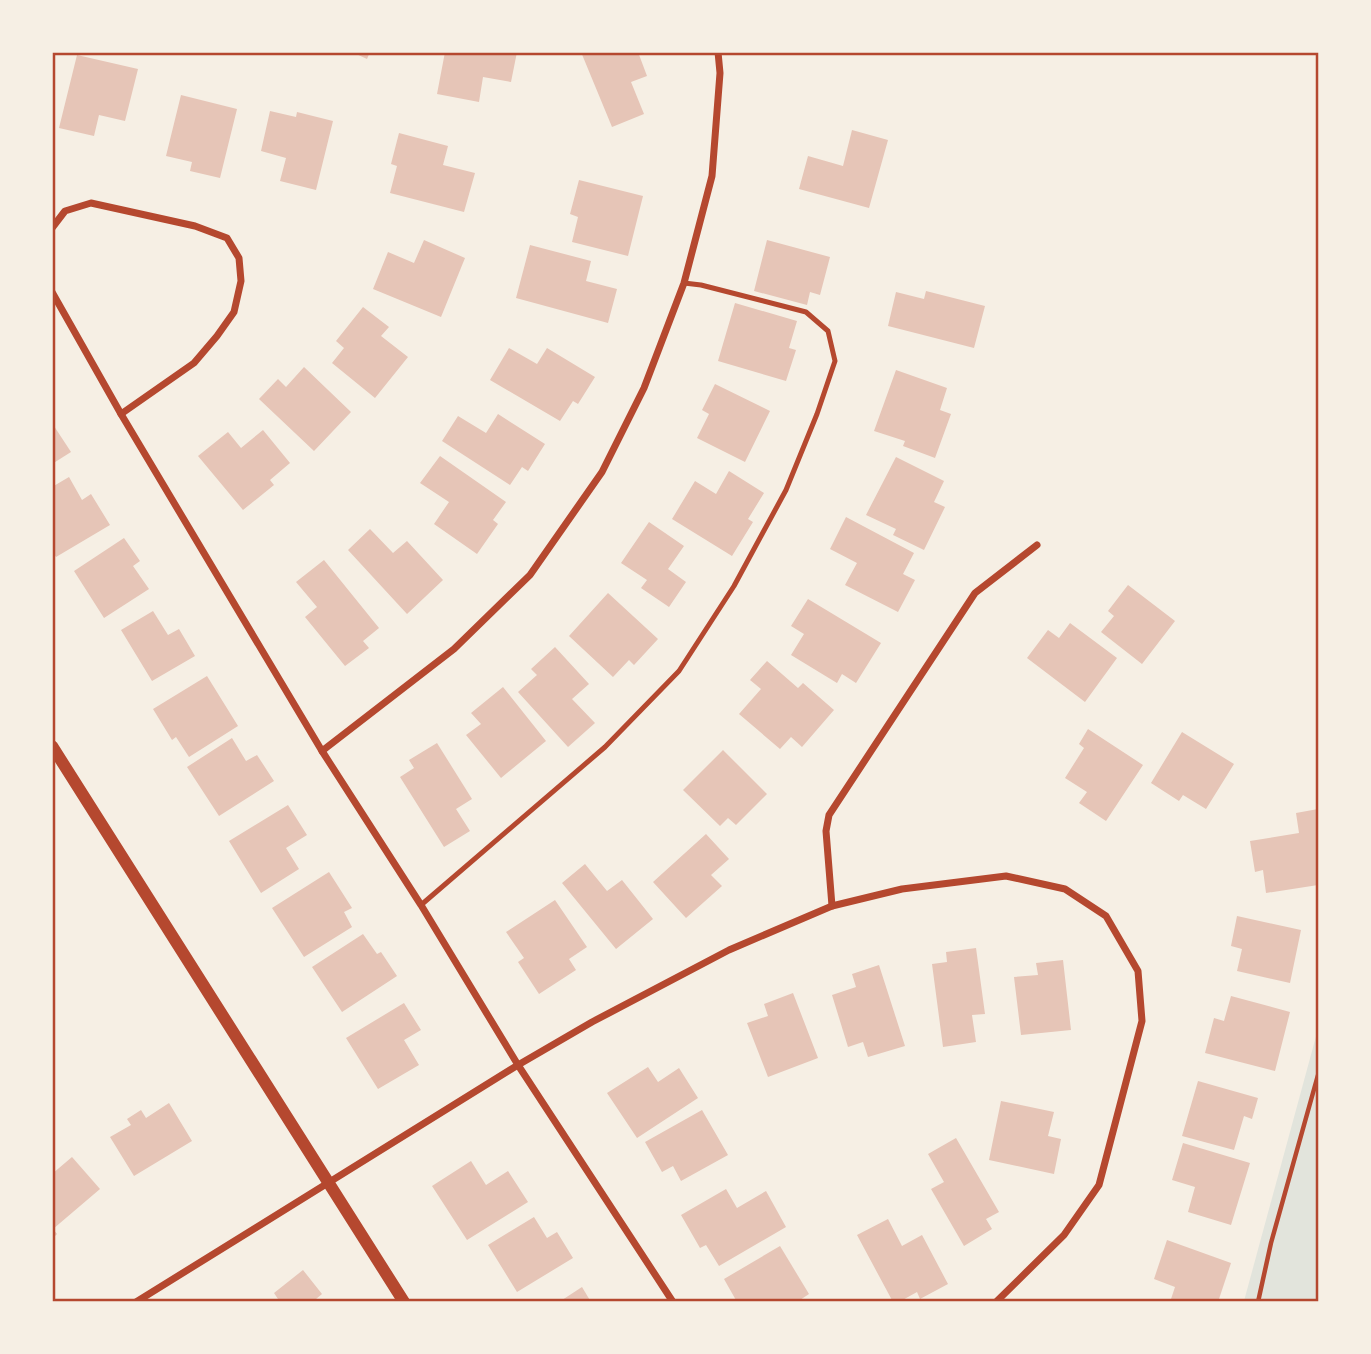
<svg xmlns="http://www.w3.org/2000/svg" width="1371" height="1354" font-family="'Exo 2',sans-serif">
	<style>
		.green { fill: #e2e4dc }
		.building { fill: #e6c5b7 }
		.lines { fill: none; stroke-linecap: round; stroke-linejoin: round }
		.path { stroke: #b5482f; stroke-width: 4.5 }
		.service { stroke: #b5482f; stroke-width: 5 }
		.minor { stroke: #b5482f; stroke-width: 7 }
		.tertiary { stroke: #b5482f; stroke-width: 12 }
		.neatline { fill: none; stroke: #b5482f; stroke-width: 2.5 }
	</style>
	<rect width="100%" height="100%" fill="#f6efe4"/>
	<path class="green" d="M1318 1029V1301H1244Z"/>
	<g class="building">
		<path d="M352 52H370L367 59Z"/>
		<path d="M445 52H517L511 82 483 77 479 102 437 94Z"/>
		<path d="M581 52H638L647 76 631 82 644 114 612 127Z"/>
		<path d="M77 55 138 69 125 121 99 115 94 136 59 128Z"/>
		<path d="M181 95 237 109 220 178 190 171 192 162 166 156Z"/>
		<path d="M270 111 296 117 297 112 333 121 316 190 280 181 286 158 261 151Z"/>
		<path d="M852 130 888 140 869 208 799 189 808 156 843 166Z"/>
		<path d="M399 133 448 146 443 165 475 173 464 212 390 193 397 166 391 164Z"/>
		<path d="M579 180 643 196 628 256 572 242 578 217 570 214Z"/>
		<path d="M424 240 465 258 441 317 373 289 388 252 414 263Z"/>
		<path d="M767 240 830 257 820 295 810 292 807 305 754 291Z"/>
		<path d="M530 245 591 261 586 281 617 289 608 323 516 298Z"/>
		<path d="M926 291 985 306 974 348 888 326 896 292 924 299Z"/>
		<path d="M735 303 797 321 789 348 796 350 786 381 718 361Z"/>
		<path d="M363 307 389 327 381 336 408 357 375 398 332 363 344 348 336 341Z"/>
		<path d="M509 348 537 364 547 348 595 377 578 404 573 401 560 421 490 380Z"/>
		<path d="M304 367 351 412 314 451 259 399 278 379 286 387Z"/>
		<path d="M896 370 947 388 940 410 951 414 935 458 903 446 905 441 874 431Z"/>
		<path d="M715 384 770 411 745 462 697 438 709 414 702 410Z"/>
		<path d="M498 414 545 444 528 471 522 467 510 485 442 441 458 416 486 433Z"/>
		<path d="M52 423 71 452 52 464Z"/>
		<path d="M263 430 290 463 270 480 274 485 243 510 198 456 228 432 241 448Z"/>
		<path d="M440 456 506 502 493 520 498 524 477 554 434 524 449 502 420 483Z"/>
		<path d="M896 457 944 481 934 502 945 507 924 550 893 535 896 529 866 515Z"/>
		<path d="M729 471 764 493 748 519 753 522 732 556 672 519 695 481 716 494Z"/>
		<path d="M69 477 82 500 91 494 110 525 56 557 52 551V487Z"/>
		<path d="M846 517 914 553 903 574 915 580 898 612 845 585 857 563 830 549Z"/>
		<path d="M649 522 684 546 668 569 686 582 669 607 641 588 647 580 621 563Z"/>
		<path d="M370 529 393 553 407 541 443 580 407 614 348 550Z"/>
		<path d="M124 538 140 561 133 566 149 589 104 618 74 571Z"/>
		<path d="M324 560 379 628 363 641 369 648 345 666 305 617 317 607 296 582Z"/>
		<path d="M1128 585 1175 621 1142 664 1101 632 1114 616 1108 611Z"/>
		<path d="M608 593 658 639 634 665 629 660 613 677 569 636Z"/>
		<path d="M808 599 881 643 856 683 842 674 837 683 791 655 804 634 791 626Z"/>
		<path d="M153 611 168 635 179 629 195 656 152 681 121 630Z"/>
		<path d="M1070 623 1117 658 1085 702 1027 658 1048 630 1059 638Z"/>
		<path d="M555 647 589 684 572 699 595 723 568 747 518 692 537 675 531 669Z"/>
		<path d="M767 661 798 688 803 683 834 710 802 747 791 737 780 749 739 714 761 689 750 680Z"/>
		<path d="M207 676 238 726 189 757 176 737 172 740 153 709Z"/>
		<path d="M503 687 546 741 501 778 466 735 481 724 471 713Z"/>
		<path d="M1088 729 1143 765 1106 821 1079 803 1087 792 1065 778 1084 748 1079 744Z"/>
		<path d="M1182 732 1234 764 1206 809 1183 795 1179 801 1151 783Z"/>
		<path d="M232 738 246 761 257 755 274 781 219 816 187 767Z"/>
		<path d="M437 743 472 799 456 809 470 831 444 847 400 777 414 768 409 760Z"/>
		<path d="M723 750 767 794 736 825 728 818 720 826 683 790Z"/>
		<path d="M288 805 307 835 286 848 299 869 261 893 229 841Z"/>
		<path d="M1318 809V885L1266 893 1263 870 1255 872 1250 841 1299 833 1296 813Z"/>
		<path d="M706 834 729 859 711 875 722 886 686 918 653 882Z"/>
		<path d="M585 864 607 891 622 880 653 919 616 949 562 883Z"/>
		<path d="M329 872 352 908 344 912 352 927 304 957 272 908Z"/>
		<path d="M555 900 587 947 569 959 576 970 539 994 518 962 524 958 506 932Z"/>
		<path d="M1237 916 1301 930 1290 983 1237 971 1242 949 1231 946Z"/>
		<path d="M363 934 377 954 381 952 397 976 342 1012 312 967Z"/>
		<path d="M976 948 985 1014 972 1015 976 1042 943 1047 932 964 947 962 946 952Z"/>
		<path d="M1063 960 1071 1030 1021 1035 1014 977 1038 975 1036 963Z"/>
		<path d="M879 965 905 1046 868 1057 863 1042 848 1047 832 995 856 987 852 974Z"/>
		<path d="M793 993 818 1058 768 1077 747 1023 768 1016 764 1004Z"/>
		<path d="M1231 996 1290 1012 1275 1071 1205 1053 1214 1018 1224 1021Z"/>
		<path d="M404 1003 421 1030 404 1040 419 1065 378 1089 346 1038Z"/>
		<path d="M648 1067 658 1082 679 1068 698 1098 637 1138 607 1093Z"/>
		<path d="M1198 1081 1258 1098 1252 1119 1244 1116 1234 1150 1182 1136Z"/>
		<path d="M1001 1101 1054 1112 1048 1136 1061 1139 1054 1174 989 1160Z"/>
		<path d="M169 1103 192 1141 134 1176 110 1137 131 1125 127 1119 141 1110 146 1118Z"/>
		<path d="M702 1110 728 1155 681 1181 673 1166 662 1172 645 1142Z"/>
		<path d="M956 1138 999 1212 986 1219 992 1229 964 1246 931 1189 944 1182 928 1154Z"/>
		<path d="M1183 1143 1250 1163 1231 1225 1188 1212 1195 1187 1172 1180Z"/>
		<path d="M72 1157 100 1189 53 1229 57 1234 52 1239V1174Z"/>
		<path d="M471 1161 486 1185 508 1171 528 1202 467 1240 432 1186Z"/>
		<path d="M726 1189 737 1208 766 1191 786 1227 719 1266 706 1245 700 1248 681 1215Z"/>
		<path d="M534 1217 547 1238 557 1232 573 1258 517 1292 488 1245Z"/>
		<path d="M888 1219 902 1246 922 1235 948 1284 920 1299 917 1292 899 1302H893L857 1235Z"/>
		<path d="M1167 1240 1231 1263 1218 1302H1170L1175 1287 1154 1279Z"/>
		<path d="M780 1246 809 1294 797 1302H737L724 1279Z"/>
		<path d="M303 1270 322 1294 316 1299 317 1302H280L274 1293Z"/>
		<path d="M582 1287 591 1302H559Z"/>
	</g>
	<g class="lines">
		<path class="path" d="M1258 1302 1271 1243 1318 1075"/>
		<path class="service" d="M421 905 605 747 679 671 734 586 786 490 817 414 835 361 828 331 806 312 701 285 684 283"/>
		<g class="minor">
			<path d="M52 228 65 211 91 203 195 226 227 238 239 258 241 281 234 312 217 336 194 363 121 414"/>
			<path d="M52 292 121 414 322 751 421 905 518 1065 673 1302"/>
			<path d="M322 751 454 649 530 575 602 472 644 388 684 283 712 176 720 73 718 52"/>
			<path d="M832 906 826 831 829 815 975 593 1037 545"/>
			<path d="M136 1302 518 1065 592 1022 729 950 832 906 902 889 1006 876 1065 889 1106 916 1138 971 1142 1021 1099 1185 1064 1235 996 1302"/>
		</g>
		<path class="tertiary" d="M52 746 404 1302"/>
	</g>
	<rect width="1371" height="1354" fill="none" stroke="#f6efe4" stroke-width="108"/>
	<rect x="54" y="54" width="1263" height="1246" class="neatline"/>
</svg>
